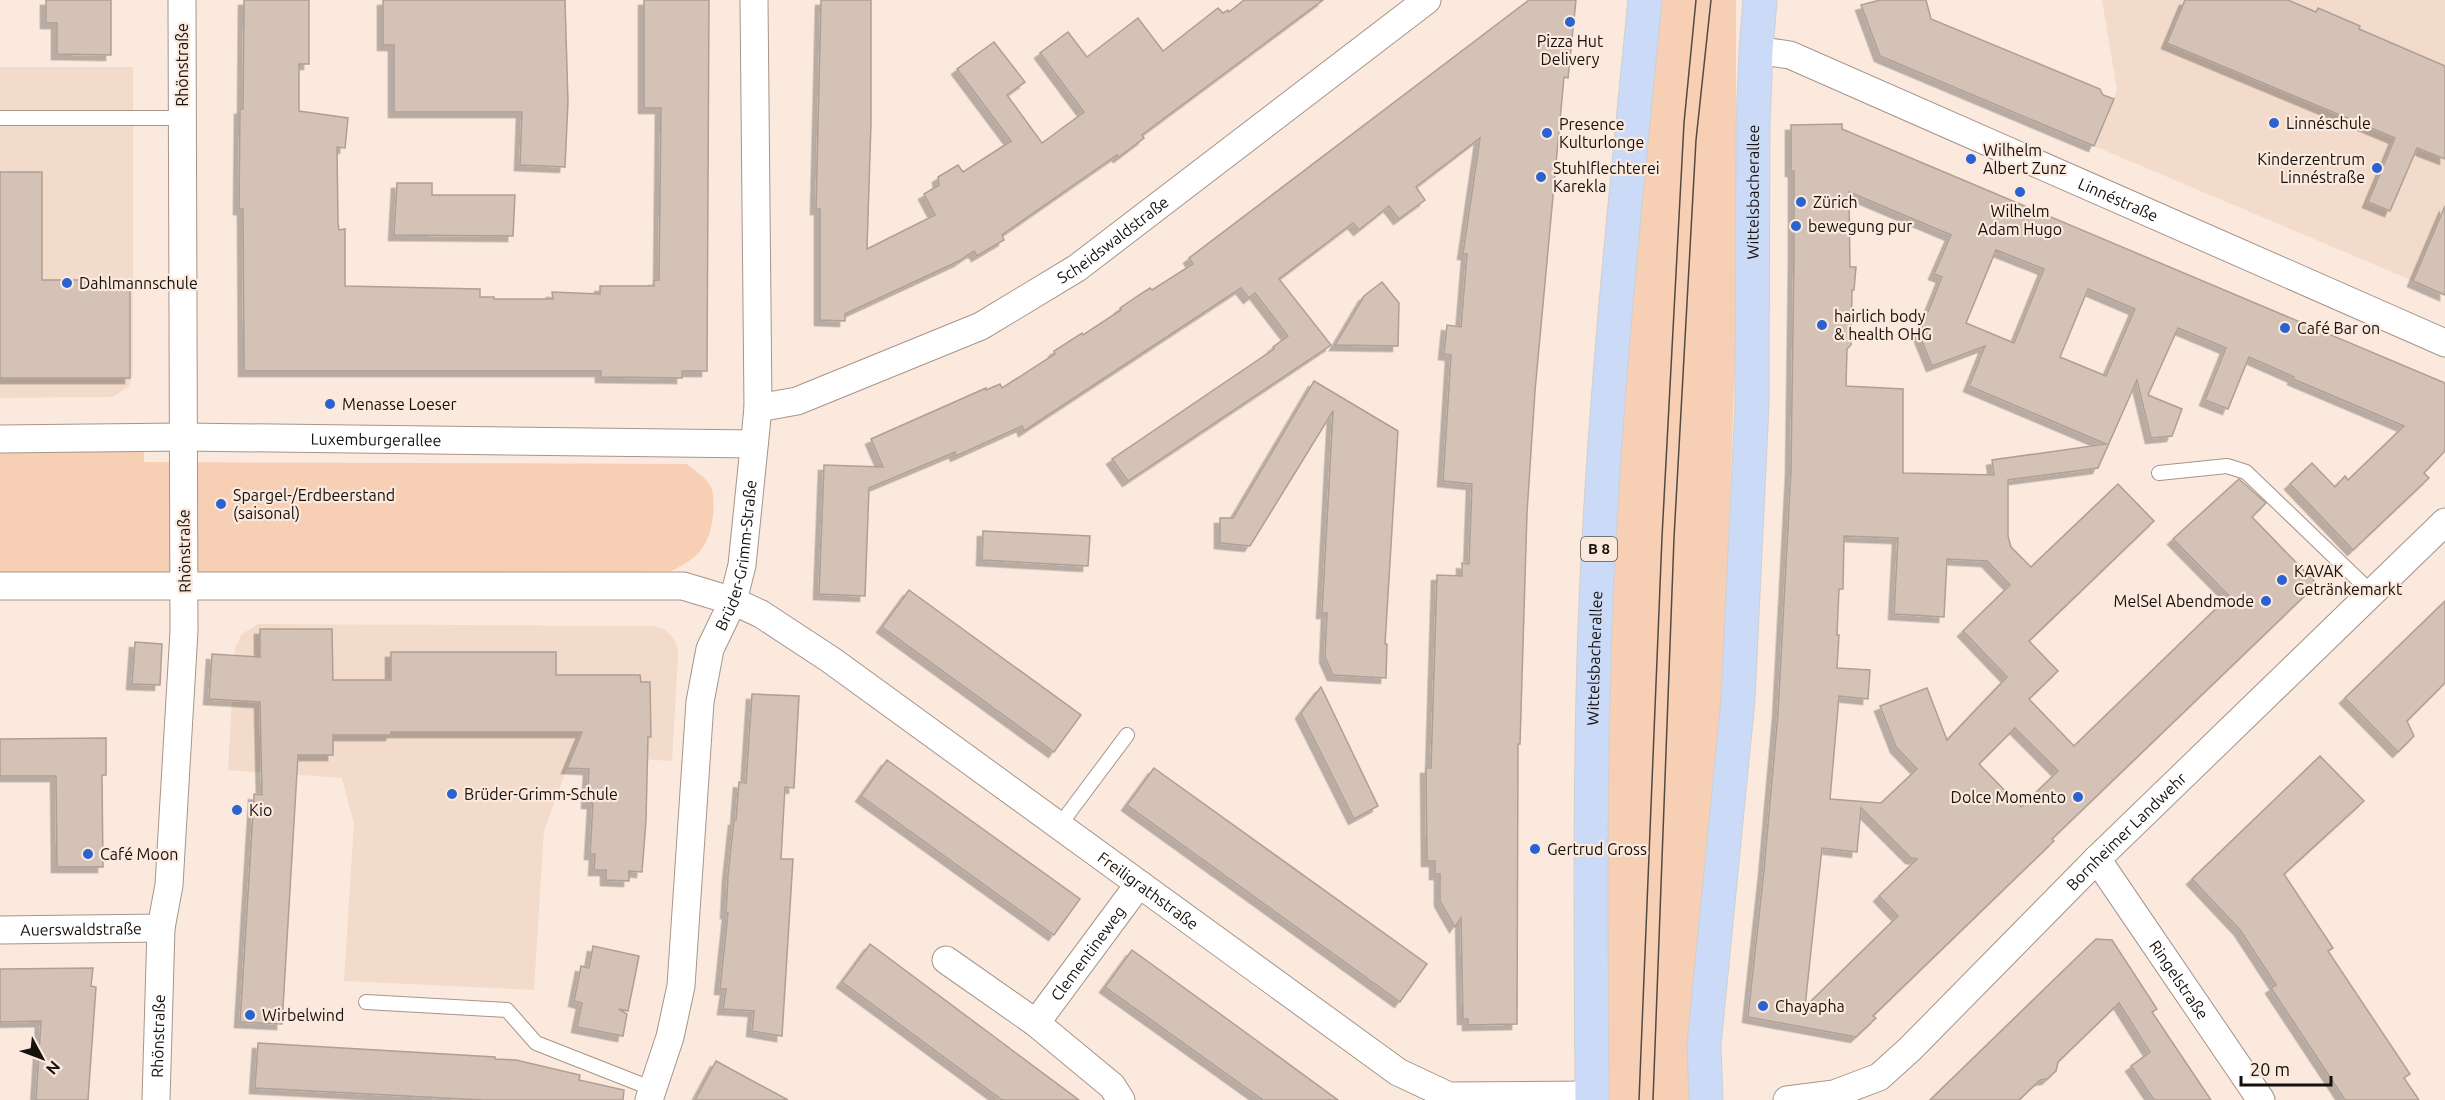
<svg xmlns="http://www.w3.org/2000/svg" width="2445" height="1100" font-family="Ubuntu,sans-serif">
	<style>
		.built { fill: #f3dbcb }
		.green { fill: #f7cfb5 }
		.building { fill: #d4c2b7; stroke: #af9f94; stroke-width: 1.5; fill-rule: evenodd; filter: url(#shadow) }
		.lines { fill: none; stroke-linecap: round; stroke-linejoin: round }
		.lane-casing { stroke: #a5958a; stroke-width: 16 }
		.street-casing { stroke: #a5958a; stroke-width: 29 }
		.primary-casing { stroke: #d1cfcf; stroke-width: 35 }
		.lane { stroke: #fff; stroke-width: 14 }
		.street { stroke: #fff; stroke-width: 27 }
		.primary { stroke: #cadaf7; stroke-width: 33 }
		.tram { stroke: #524943; stroke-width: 1.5 }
		.poi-dot { fill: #2a62d0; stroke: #fbe9de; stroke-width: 2 }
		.labels { text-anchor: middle; stroke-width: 4.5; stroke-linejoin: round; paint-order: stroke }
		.shield { fill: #fbe9de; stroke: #5b524c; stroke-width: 1.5 }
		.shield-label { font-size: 15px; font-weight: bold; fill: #17110d }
		.poi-label { font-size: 16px; fill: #17110d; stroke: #fbe9de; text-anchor: start }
		.street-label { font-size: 16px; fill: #17110d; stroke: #fbe9de }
	</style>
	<defs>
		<filter id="shadow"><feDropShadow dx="-5.5" dy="5.5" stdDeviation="0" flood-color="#0004"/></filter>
	</defs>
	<rect width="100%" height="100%" fill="#fbe9de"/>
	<g class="built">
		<path d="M2102 0H2445V206L2413 281 2094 146 2117 90Z"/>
		<path d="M0 67H133V372L129 386 113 397 0 398Z"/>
		<path d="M258 624 656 626 666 630 673 638 678 649V658L672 761 572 755 567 768 544 831 534 990 344 981 354 824 342 778 228 770 235 647 242 634Z"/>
	</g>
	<g class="green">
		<path d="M1657 0H1736V124L1741 200 1721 743 1691 1100H1606L1603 934 1609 629 1640 140Z"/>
		<path d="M0 425H144V462L687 464C695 471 706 477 711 487 714 494 714 507 713 515 710 545 698 559 671 571L235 573 0 580Z"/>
	</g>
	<g class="building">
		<path d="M46 0H111V55L57 54V23H46Z"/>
		<path d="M244 0H309V64H299V111L348 118 345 148 337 147 338 223 339 230 345 229V286L480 289V297H494V299H553L552 292 600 294V286H654V280H659L661 108H644V0H709L707 371H682V378L601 377V371H244L243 209H239L240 109H243Z"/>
		<path d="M383 0H565L568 102 565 167 520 165 522 112H394V45H383Z"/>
		<path d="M821 0H871V123L867 249 935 215 924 194 939 185 938 177 958 165 963 172 1011 141 957 69 994 42 1025 82 1007 95 1042 143 1084 112 1040 53 1068 32 1087 57 1138 18 1163 51 1218 8 1223 13 1228 10 1229 12 1244 0H1323L1142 135 1144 138 1119 157 1117 155 1002 235 1004 240 977 256 974 251 959 261 845 314V321L820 320V209H816Z"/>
		<path d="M1529 0H1576L1568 78 1564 77 1535 391 1527 513 1520 744H1518L1517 1024 1468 1025V1019H1463L1461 918 1455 927 1440 901V874H1435V861H1427L1426 768H1431L1437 575 1462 576V563L1469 564 1472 484 1443 481 1451 355 1444 354 1447 325 1461 327 1467 254H1463L1480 138 1416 187 1425 200 1399 219 1389 206 1359 230 1353 223 1279 279 1331 345 1128 481 1112 459 1274 349 1273 347 1288 336 1255 293 1249 298 1241 288 1024 431 1022 426 956 456 955 452 869 488 865 596 819 594 824 465 883 467 871 439 986 388V390L1000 384 1002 388 1055 354 1054 351 1082 333 1083 335 1121 310 1120 308 1136 297 1150 288 1152 290 1193 264 1189 258Z"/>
		<path d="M1880 0H1926L1931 19 2100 89 2103 95 2114 99 2094 146 1880 56 1861 5Z"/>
		<path d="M2185 0H2288L2316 12 2318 8 2360 26 2359 29 2445 66V159L2417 148 2390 211 2368 202 2395 138 2167 43Z"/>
		<path d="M1842 124V129L2445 383V451L2424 473 2429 478 2353 550 2290 484 2312 463 2335 487 2345 476 2348 480 2404 426 2293 379 2294 377 2249 357 2228 409 2205 400 2226 348 2178 328 2148 395 2182 409 2172 436 2151 438 2137 380 2098 468 2008 480V536L2011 547 2031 567 2118 484 2154 521 2029 641 2058 671 2029 699 2074 746 2229 596 2173 539 2239 479 2266 503 2252 517 2317 584 2052 839 2054 841 1873 1016 1876 1018 1856 1037 1748 1017 1764 870 1778 713 1791 470 1794 254V171H1791V125ZM1849 192 1951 235 1934 274 1942 277 1919 334 1932 366 1985 346 1969 386 2106 444 1992 460 1994 475 1903 473V389L1846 386 1847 349 1851 345 1852 290H1854L1856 267H1850ZM1996 250 2044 269 2014 343 1966 323ZM2088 289 2135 309 2106 376 2060 357ZM1844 536 1898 538 1894 614 1944 617 1947 559 1987 561 2010 585 1963 631 2007 677 1947 740 1927 688 1880 706 1896 747 1917 769 1881 803 1830 799 1839 696 1868 699 1870 670 1837 668 1839 635H1837L1838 611 1839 589H1843ZM2015 728 2058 771 2021 807 1979 764ZM1861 808 1911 858 1917 859 1879 896 1898 916 1805 1007 1822 848 1857 852Z"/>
		<path d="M0 172H42V280H130V378H0Z"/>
		<path d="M397 183H432V195H515L513 236 394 235Z"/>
		<path d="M2445 206V295L2413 281Z"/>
		<path d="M1382 282 1399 303 1398 346 1335 345 1364 296Z"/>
		<path d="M1314 381 1398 431 1385 644H1387L1386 678 1333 675 1325 657 1327 613H1322L1333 411 1250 546 1220 543V518H1233Z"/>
		<path d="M983 531 1090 536 1088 566 982 560Z"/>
		<path d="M909 590 1081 715 1054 752 882 627Z"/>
		<path d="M2445 601V683L2407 721 2414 736 2398 752 2345 698Z"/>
		<path d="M260 629H332L333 680H391V652H556V675H640L641 682H650L651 737H648L646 821 642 872 629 871V881L606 880V870H594L595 854H590L593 803H587L589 769 567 768 582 732H391V735H333V755H298L282 1024 240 1022 254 797V794L262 795 260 702 209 699 212 654 260 657Z"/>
		<path d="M135 642 162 644 160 685 132 684Z"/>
		<path d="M1321 687 1378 806 1354 819 1301 713Z"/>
		<path d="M752 694 799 696 794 788 785 787 781 859H793L782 1036 752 1031 754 1011 723 1009 726 989H720L728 913H726L728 875 734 820H736L739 782 746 783Z"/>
		<path d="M106 738V775H102L103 867H57L56 776H0V739Z"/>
		<path d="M2320 756 2364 801 2284 874 2333 948 2328 951 2410 1074 2404 1078 2419 1100H2345L2271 988 2276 985 2240 930 2192 879Z"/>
		<path d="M887 760 1080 899 1054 935 861 796Z"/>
		<path d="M1154 768 1427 964 1400 1002 1127 805Z"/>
		<path d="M2096 939 2112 940 2157 1009 2152 1012 2211 1100H2154L2131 1066 2150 1052 2119 1003 2058 1062 2056 1071 2047 1079 2040 1080 2019 1100H1930Z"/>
		<path d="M870 944 1016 1053 1079 1100H1002L842 982Z"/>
		<path d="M593 946 639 956 628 1011 619 1009 627 1014 623 1036 577 1027 582 1003 574 1001 581 966 589 968Z"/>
		<path d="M1132 950 1245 1032 1338 1100H1263L1105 987Z"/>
		<path d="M93 968 91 986 96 987 88 1100H36L41 1021 0 1022V969Z"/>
		<path d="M258 1043 495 1057V1059L516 1060 580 1075 579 1080 624 1090 623 1100H483L255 1088Z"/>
		<path d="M716 1061 788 1100H695Z"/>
	</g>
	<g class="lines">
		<defs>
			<g id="lane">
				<path d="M0 118H182"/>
				<path d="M2159 473 2227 466 2246 472 2372 593"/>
				<path d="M1059 826 1127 735"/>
				<path d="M366 1002 507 1010 536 1043 653 1089"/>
			</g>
			<g id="street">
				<path id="s1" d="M1756 50 1790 55 2445 343"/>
				<path id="s2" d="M758 408 797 401 981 326 1077 268 1427 0"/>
				<path id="s3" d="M0 439 183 437 754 444"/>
				<path id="s4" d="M0 586H683L733 601 761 614 831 660 1398 1072 1449 1096 1592 1095"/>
				<path id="s5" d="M2097 859 2261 1100"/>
				<path id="s6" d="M0 930 161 928"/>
				<path d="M946 960 1036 1023 1112 1086 1121 1100"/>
				<path id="s7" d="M1036 1023 1139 884"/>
				<path id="s8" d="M156 1100 161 928 169 885 184 631 182 0"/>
				<path id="s9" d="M649 1100 670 1037 681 986 700 702 710 649 733 601 742 565 758 408 754 0"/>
				<path id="s10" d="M1787 1100 1834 1094 1879 1077 1910 1049 2097 859 2445 522"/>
			</g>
			<g id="primary">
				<path id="s11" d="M1592 1100C1591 926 1589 753 1597 579 1606 386 1626 193 1645 0"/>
				<path id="s12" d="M1706 1100 1704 1045 1738 699 1752 404 1753 124 1756 50 1760 0"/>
			</g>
		</defs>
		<use href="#lane" class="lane-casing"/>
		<use href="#street" class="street-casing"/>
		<use href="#primary" class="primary-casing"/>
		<use href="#lane" class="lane"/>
		<use href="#street" class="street"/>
		<use href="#primary" class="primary"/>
		<g class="tram">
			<path d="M1639 1100 1662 537 1684 123 1696 0"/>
			<path d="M1653 1100 1674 538 1696 140 1711 0"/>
		</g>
	</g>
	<g class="poi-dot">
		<circle cx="1570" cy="22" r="6"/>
		<circle cx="2274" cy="123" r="6"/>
		<circle cx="1547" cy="133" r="6"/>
		<circle cx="1971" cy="159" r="6"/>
		<circle cx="2377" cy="168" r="6"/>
		<circle cx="1541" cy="177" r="6"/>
		<circle cx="2020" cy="192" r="6"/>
		<circle cx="1801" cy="202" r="6"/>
		<circle cx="1796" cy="226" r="6"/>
		<circle cx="67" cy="283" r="6"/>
		<circle cx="1822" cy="325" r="6"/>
		<circle cx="2285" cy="328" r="6"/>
		<circle cx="330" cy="404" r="6"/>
		<circle cx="221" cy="504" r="6"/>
		<circle cx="2282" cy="580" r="6"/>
		<circle cx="2266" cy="601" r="6"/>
		<circle cx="452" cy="794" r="6"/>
		<circle cx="2078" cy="797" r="6"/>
		<circle cx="237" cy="810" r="6"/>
		<circle cx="1535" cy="849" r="6"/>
		<circle cx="88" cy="854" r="6"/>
		<circle cx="1763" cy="1006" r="6"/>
		<circle cx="250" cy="1015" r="6"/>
	</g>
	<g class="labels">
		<rect class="shield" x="1581" y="537" width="36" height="24" rx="4.5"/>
		<g class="shield-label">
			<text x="1599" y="554">B 8</text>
		</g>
		<g class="poi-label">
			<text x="1570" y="47" text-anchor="middle">Pizza Hut<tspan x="1570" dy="18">Delivery</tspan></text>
			<text x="2286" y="129">Linnéschule</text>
			<text x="1559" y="130">Presence<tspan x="1559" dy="18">Kulturlonge</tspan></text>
			<text x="1983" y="156">Wilhelm<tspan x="1983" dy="18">Albert Zunz</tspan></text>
			<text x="2365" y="165" text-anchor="end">Kinderzentrum<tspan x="2365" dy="18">Linnéstraße</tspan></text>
			<text x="1553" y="174">Stuhlflechterei<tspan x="1553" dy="18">Karekla</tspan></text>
			<text x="1813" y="208">Zürich</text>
			<text x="2020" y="217" text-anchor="middle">Wilhelm<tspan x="2020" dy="18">Adam Hugo</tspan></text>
			<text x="1808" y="232">bewegung pur</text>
			<text x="79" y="289">Dahlmannschule</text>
			<text x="1834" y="322">hairlich body<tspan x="1834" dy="18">&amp; health OHG</tspan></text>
			<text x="2297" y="334">Café Bar on</text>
			<text x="342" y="410">Menasse Loeser</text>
			<text x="233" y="501">Spargel-/Erdbeerstand<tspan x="233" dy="18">(saisonal)</tspan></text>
			<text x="2294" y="577">KAVAK<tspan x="2294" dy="18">Getränkemarkt</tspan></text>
			<text x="2254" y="607" text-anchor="end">MelSel Abendmode</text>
			<text x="464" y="800">Brüder-Grimm-Schule</text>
			<text x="2066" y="803" text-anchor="end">Dolce Momento</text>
			<text x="249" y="816">Kio</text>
			<text x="1547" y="855">Gertrud Gross</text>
			<text x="100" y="860">Café Moon</text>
			<text x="1775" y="1012">Chayapha</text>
			<text x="262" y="1021">Wirbelwind</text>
		</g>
		<g class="street-label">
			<text transform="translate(182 65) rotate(-90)" y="6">Rhönstraße</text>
			<text dy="6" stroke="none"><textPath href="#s12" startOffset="910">Wittelsbacherallee</textPath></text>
			<text dy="6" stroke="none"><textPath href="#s1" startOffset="393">Linnéstraße</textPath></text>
			<text dy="6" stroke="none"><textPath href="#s2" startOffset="396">Scheidswaldstraße</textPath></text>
			<text dy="6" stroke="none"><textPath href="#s3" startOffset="376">Luxemburgerallee</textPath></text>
			<text transform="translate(184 551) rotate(-91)" y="6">Rhönstraße</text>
			<text dy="6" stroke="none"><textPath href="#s9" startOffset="556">Brüder-Grimm-Straße</textPath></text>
			<text dy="6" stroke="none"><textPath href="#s11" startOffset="442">Wittelsbacherallee</textPath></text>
			<text dy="6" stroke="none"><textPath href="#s10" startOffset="444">Bornheimer Landwehr</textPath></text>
			<text dy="6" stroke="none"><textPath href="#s4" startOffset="1242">Freiligrathstraße</textPath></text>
			<text dy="6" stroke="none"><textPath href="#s6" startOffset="81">Auerswaldstraße</textPath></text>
			<text dy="6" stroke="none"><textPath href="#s7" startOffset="87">Clementineweg</textPath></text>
			<text dy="6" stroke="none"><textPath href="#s5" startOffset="146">Ringelstraße</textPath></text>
			<text dy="6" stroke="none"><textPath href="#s8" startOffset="64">Rhönstraße</textPath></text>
		</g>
	</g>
	<g transform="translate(42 1058) rotate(131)" stroke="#fbe9de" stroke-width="4.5" paint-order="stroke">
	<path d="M0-4.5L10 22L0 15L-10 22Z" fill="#17110d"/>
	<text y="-9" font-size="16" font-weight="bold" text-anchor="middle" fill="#17110d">N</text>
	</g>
	<path d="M2241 1076v9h90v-9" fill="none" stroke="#17110d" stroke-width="3"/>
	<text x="2250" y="1076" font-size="18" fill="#17110d" stroke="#fbe9de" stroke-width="4.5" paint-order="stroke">20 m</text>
</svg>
